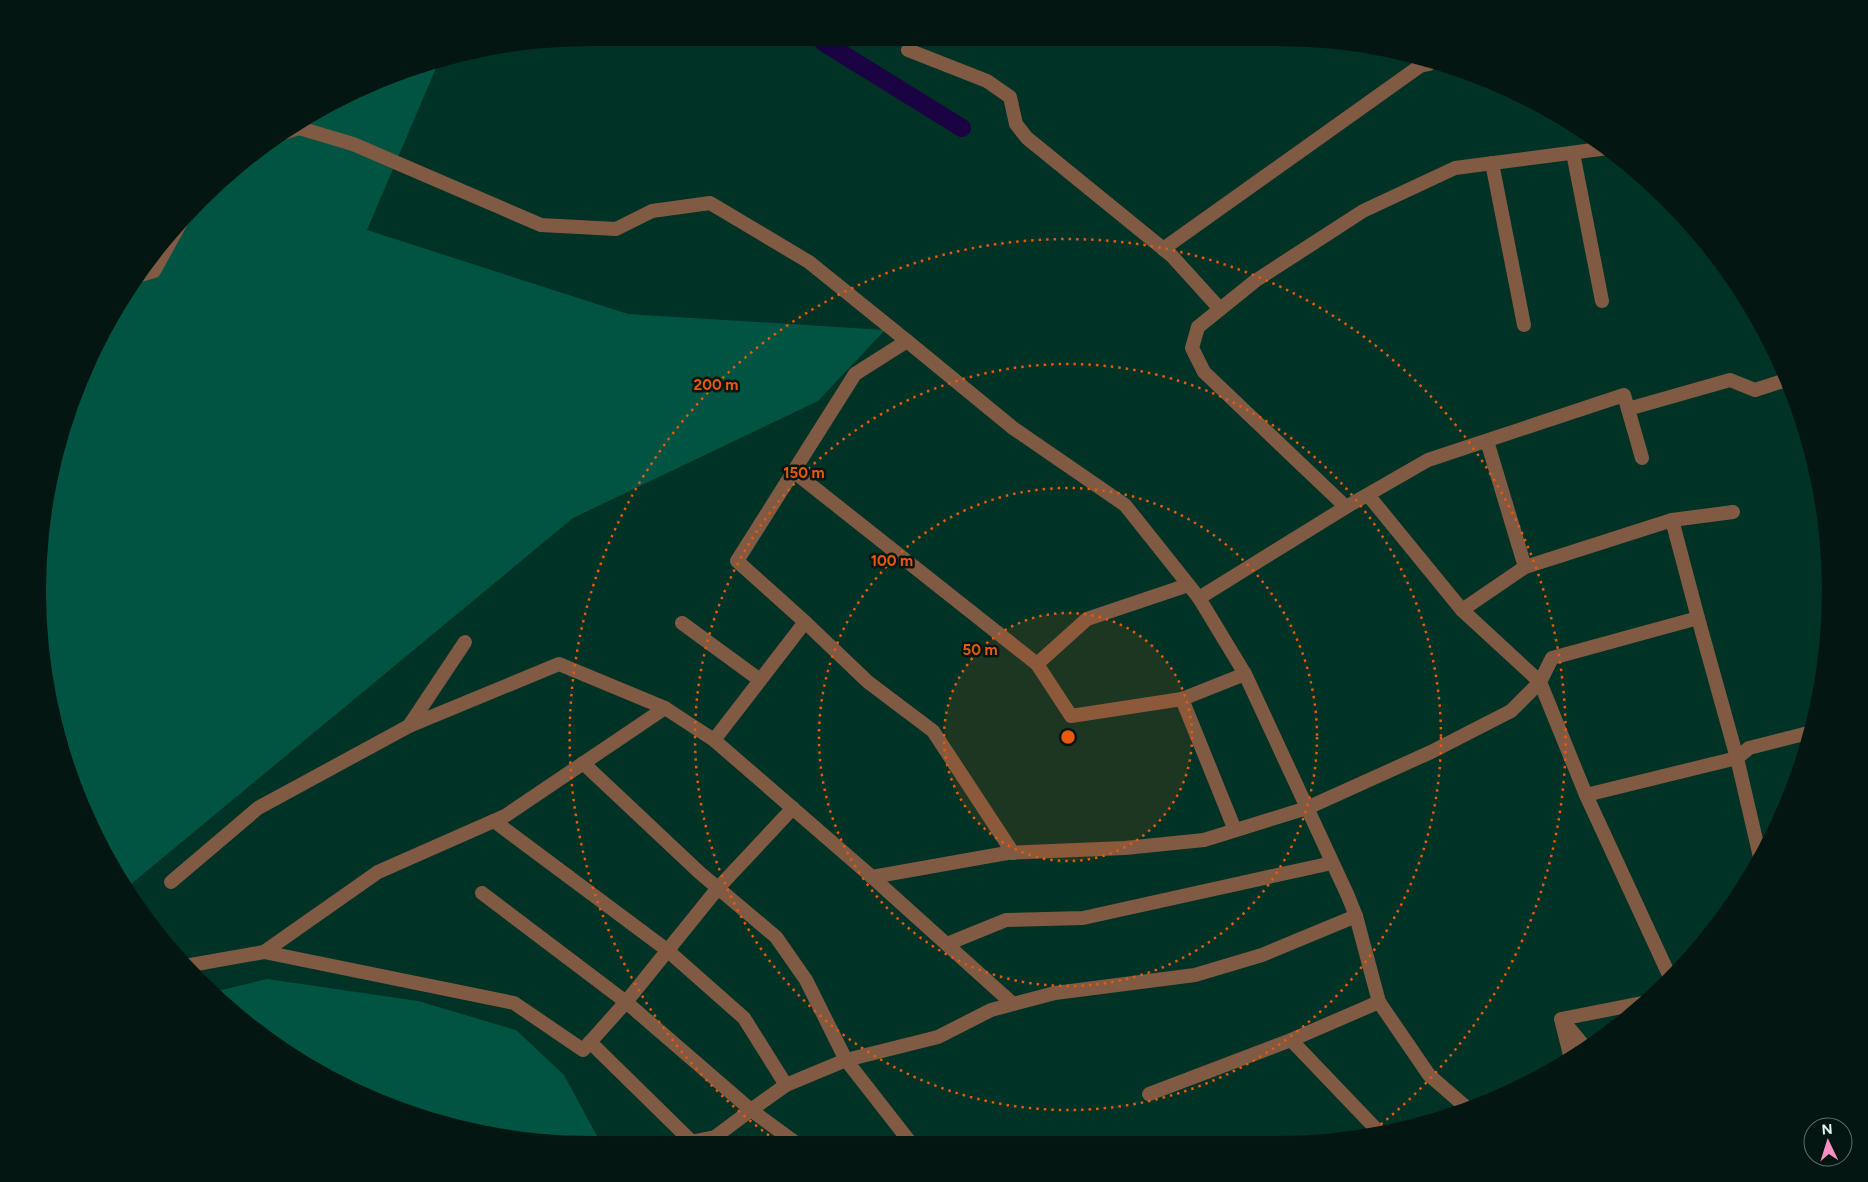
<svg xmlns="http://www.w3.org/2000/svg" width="1868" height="1182" font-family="Figtree,sans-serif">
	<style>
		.green { fill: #025442 }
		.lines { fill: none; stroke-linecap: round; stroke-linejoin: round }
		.canal { stroke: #1b0242; stroke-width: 18 }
		.minor { stroke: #805a43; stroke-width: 14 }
		.tertiary { stroke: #805a43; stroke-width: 14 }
		.ring { fill: none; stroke: #e8590c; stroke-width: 2.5; stroke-dasharray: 2.5 5 }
		.centre { fill: #e8590c; stroke: #041611; stroke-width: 2.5 }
		.ring-label { font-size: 15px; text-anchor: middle; font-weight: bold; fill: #e8590c; stroke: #041611; stroke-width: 5; stroke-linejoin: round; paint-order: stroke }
	</style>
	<rect width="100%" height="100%" fill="#003226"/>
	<g class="green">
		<path d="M439 61 367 230 628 314 885 330 818 401 573 518 125 889 94 836 56 735 38 591 48 483 67 413 112 314 152 254 226 175 283 131 413 67Z"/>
		<path d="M267 979 418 1001 516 1030 564 1075 599 1140H519L379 1102 254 1030 213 992Z"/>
	</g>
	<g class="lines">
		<path class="canal" d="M823 42 962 128"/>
		<g class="minor">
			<path d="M908 50 987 81 1010 97 1016 124 1027 138 1172 256 1220 309"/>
			<path d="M279 134 299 128 353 144 541 225 616 229 652 211 710 203 809 262 907 341 855 374 737 561 805 622 714 740 665 708 505 816 378 872 264 952 514 1003 583 1050 626 1002 751 1110 786 1085 846 1060 938 1037 991 1010 1055 993 1195 975 1262 955 1356 916"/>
			<path d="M1573 153 1602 301"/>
			<path d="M1492 163 1524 325"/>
			<path d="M1163 249 1420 66 1429 64"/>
			<path d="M137 276 154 271 181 222"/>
			<path d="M1628 409 1730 380 1755 390 1786 380"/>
			<path d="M1487 441 1525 567"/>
			<path d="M793 471 1037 664"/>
			<path d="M1368 495 1462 610 1540 682 1586 795 1737 758 1749 748 1812 732"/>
			<path d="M1346 507 1204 372 1192 348 1198 327 1255 281 1363 211 1455 168 1608 148"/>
			<path d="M1672 520 1733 512"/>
			<path d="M1199 598 1346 507 1428 460 1624 395 1642 458"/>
			<path d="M1462 610 1525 567 1672 520 1698 618 1737 758 1760 857"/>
			<path d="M805 622 868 682 933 731 1013 853"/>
			<path d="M682 623 760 680"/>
			<path d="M1182 699 1071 716 1037 664 1087 619 1188 585"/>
			<path d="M409 726 465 642"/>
			<path d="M714 740 872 877 1013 1004"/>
			<path d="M583 763 700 873 776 937 806 980 846 1060 910 1142"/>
			<path d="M1586 795 1670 977"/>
			<path d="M494 821 667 950 744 1018 786 1085"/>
			<path d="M1235 830 1182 699 1245 674"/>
			<path d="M872 877 1007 853 1125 848 1204 840 1307 808 1431 752 1511 711 1540 682 1552 658 1698 618"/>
			<path d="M171 882 258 808 409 726 559 664 665 708"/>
			<path d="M482 893 626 1002 718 888 793 808"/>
			<path d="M947 944 1006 920 1083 918 1332 863"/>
			<path d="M185 966 264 952"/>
			<path d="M1379 1002 1291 1040 1379 1132"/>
			<path d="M1564 1022 1584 1046"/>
			<path d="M590 1042 691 1141"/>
			<path d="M1570 1055 1561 1019 1647 1002"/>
			<path d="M1149 1094 1291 1040"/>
			<path d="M695 1141 715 1137 751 1110 793 1141"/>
		</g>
		<path class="tertiary" d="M907 341 1013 428 1125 505 1199 598 1245 674 1348 896 1356 916 1379 1002 1429 1075 1467 1108"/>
	</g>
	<circle cx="1068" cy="737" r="124" fill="#e8590c" fill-opacity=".12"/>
	<g class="ring">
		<circle cx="1068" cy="737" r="124"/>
		<circle cx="1068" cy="737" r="249"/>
		<circle cx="1068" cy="737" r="373"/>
		<path d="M775 1140A498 498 0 1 1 1371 1132"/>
	</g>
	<path d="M0 0H1868V1182H0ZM591 46H1277A545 545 0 0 1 1822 591V591A545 545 0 0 1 1277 1136H591A545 545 0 0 1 46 591V591A545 545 0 0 1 591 46Z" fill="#041611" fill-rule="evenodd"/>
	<circle cx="1068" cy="737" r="8" class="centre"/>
	<g class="ring-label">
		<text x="716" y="390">200 m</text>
		<text x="804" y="478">150 m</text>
		<text x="892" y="566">100 m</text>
		<text x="980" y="655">50 m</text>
	</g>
	<g transform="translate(1828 1142) rotate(356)"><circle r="24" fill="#041611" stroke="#5c716b"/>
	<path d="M0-4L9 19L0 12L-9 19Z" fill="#fc8fc1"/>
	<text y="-8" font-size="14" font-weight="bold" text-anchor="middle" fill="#e1faf1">N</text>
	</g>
</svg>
